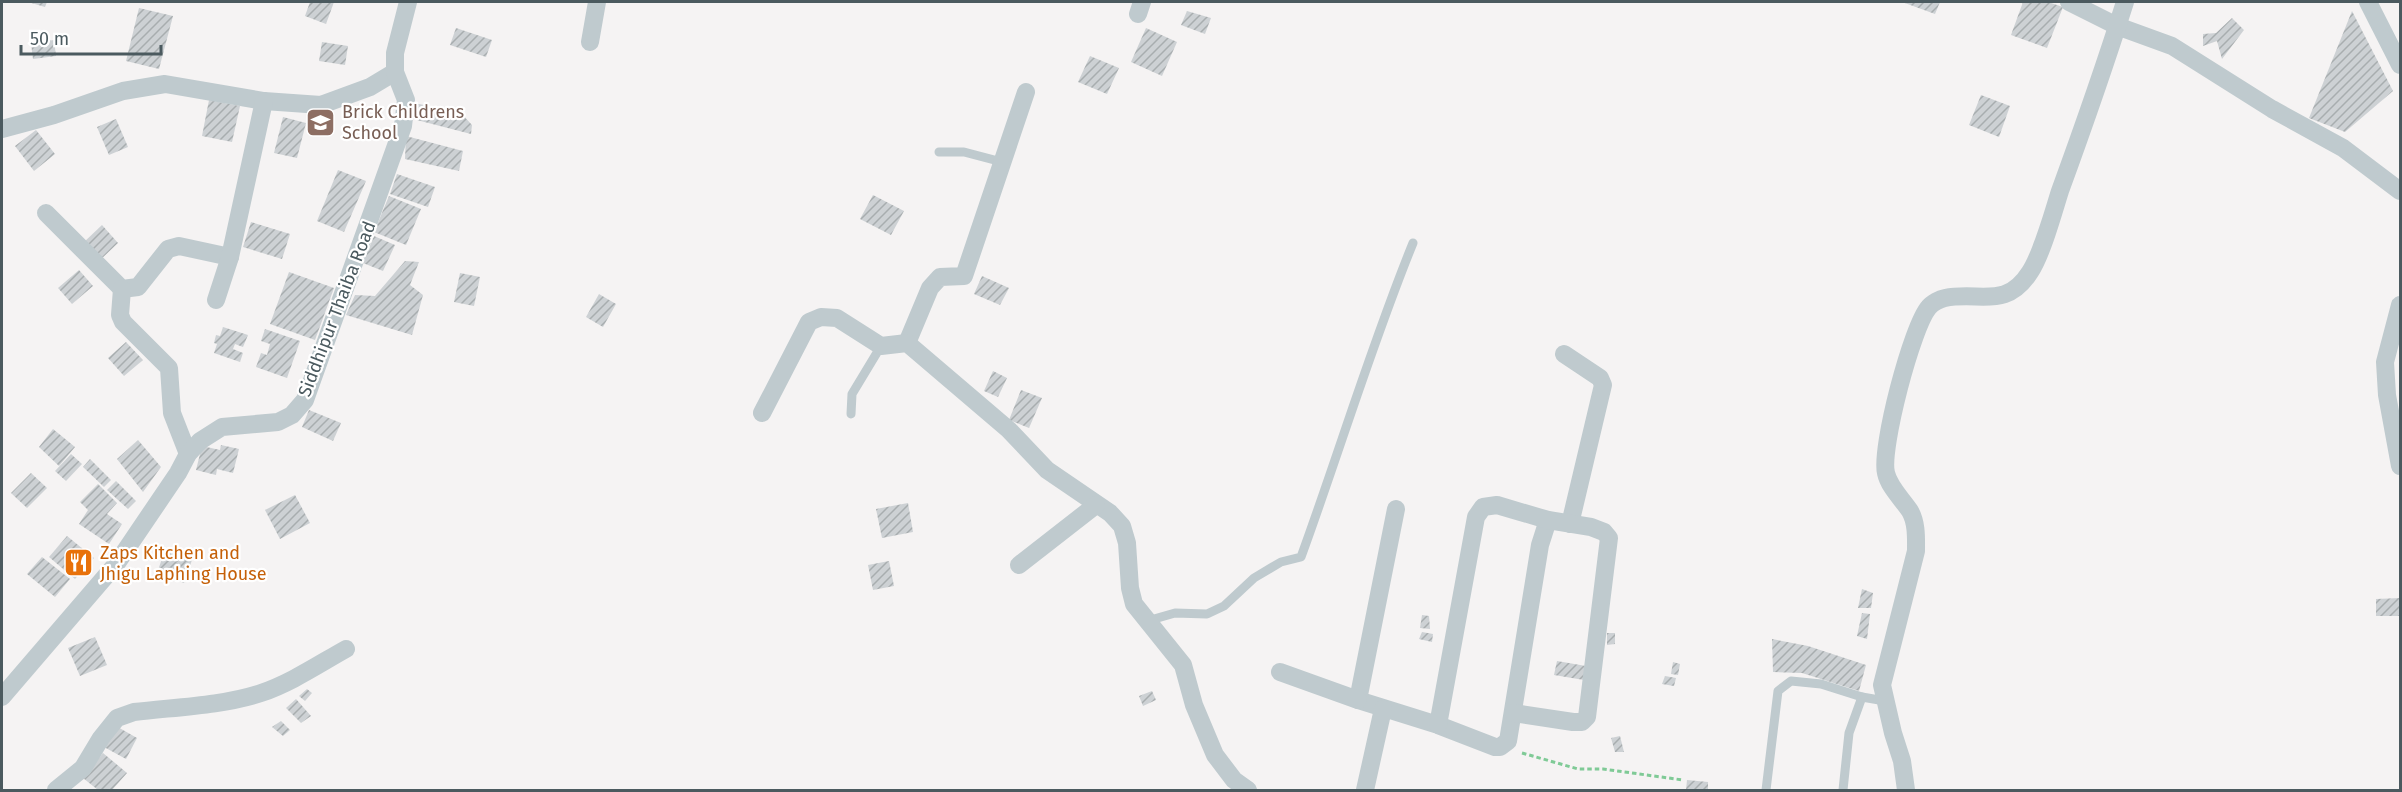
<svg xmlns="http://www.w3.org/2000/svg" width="2402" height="792" font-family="'Fira Sans',sans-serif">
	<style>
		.building { fill: url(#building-hatch) }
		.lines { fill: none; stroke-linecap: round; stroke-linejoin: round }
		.path { stroke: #7fca96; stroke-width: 3; stroke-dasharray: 4.5 3; stroke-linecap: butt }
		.lane { stroke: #bfcace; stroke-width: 9 }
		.street { stroke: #bfcace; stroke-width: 18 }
		.labels { text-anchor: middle; stroke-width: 4.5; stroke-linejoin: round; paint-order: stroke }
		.education-label { font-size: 18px; fill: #785e54; stroke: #fff; text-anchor: start }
		.street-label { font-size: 18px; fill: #4b5a5f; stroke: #fff }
		.food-label { font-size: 18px; fill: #c56008; stroke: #fff; text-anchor: start }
	</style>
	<defs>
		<pattern id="building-hatch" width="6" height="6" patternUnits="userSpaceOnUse" patternTransform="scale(1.5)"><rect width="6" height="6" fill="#cdd1d4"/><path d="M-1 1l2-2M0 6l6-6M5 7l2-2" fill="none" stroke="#a8adaf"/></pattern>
	</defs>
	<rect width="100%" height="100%" fill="#f5f3f3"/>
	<g class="building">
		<path d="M28 2H47L45 7Z"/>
		<path d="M310 2H334L326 24 305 16Z"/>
		<path d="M1902 2H1940L1935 14Z"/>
		<path d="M2023 2H2048L2063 7 2047 48 2011 35Z"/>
		<path d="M139 8 173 16 159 69 126 61Z"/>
		<path d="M1187 11 1211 18 1205 34 1181 25Z"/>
		<path d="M2352 11 2393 91 2345 132 2309 118Z"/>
		<path d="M2232 18 2244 30 2222 59 2217 41 2203 46V34L2216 33Z"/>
		<path d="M456 28 492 40 486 57 450 45Z"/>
		<path d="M1146 28 1177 42 1162 76 1131 62Z"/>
		<path d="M54 40 56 56 33 59 31 43Z"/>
		<path d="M322 42 348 46 345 65 319 61Z"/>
		<path d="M1090 56 1119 68 1107 94 1078 82Z"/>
		<path d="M1981 95 2010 106 1999 137 1969 125Z"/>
		<path d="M209 100 240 106 232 142 202 136Z"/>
		<path d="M414 103 460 112 472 125 471 134 409 118Z"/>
		<path d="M283 117 306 123 297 158 274 153Z"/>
		<path d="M116 119 128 147 109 155 97 127Z"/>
		<path d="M36 130 55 154 34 171 15 146Z"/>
		<path d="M406 136 463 151 459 171 405 159Z"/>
		<path d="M338 170 366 181 344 232 317 221Z"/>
		<path d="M397 174 435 187 428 207 390 194Z"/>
		<path d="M873 195 904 211 891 235 860 219Z"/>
		<path d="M389 196 421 209 406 245 374 232Z"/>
		<path d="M251 222 290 234 282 259 243 247Z"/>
		<path d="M102 225 118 243 98 262 82 244Z"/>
		<path d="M374 236 395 245 383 271 363 263Z"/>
		<path d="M405 261 419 262 410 285 423 295 412 335 346 315 355 295 375 296Z"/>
		<path d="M79 270 93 286 72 304 58 288Z"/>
		<path d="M289 272 334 288 315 340 270 324Z"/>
		<path d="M460 273 480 277 474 306 454 302Z"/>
		<path d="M982 276 1009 288 1000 305 974 294Z"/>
		<path d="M599 294 616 304 603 327 586 317Z"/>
		<path d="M223 327 248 335 243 347 235 344 233 349 243 353 240 362 214 353 217 344 214 343 216 335 220 336Z"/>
		<path d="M265 329 300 341 287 378 256 367 261 353 267 355 270 344 261 341Z"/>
		<path d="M126 342 143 360 124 376 108 358Z"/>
		<path d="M993 371 1007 378 998 397 984 391Z"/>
		<path d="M1021 390 1042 398 1029 428 1009 420Z"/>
		<path d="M309 410 341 423 333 441 302 427Z"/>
		<path d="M53 429 75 447 59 466 39 447Z"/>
		<path d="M138 440 161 467 143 492 117 459Z"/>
		<path d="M221 445 239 449 233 473 217 469 216 475 196 470 202 446 220 450Z"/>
		<path d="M71 454 82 464 66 481 55 471Z"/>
		<path d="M90 459 111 480 104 487 83 467Z"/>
		<path d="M31 473 47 488 27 508 11 493Z"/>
		<path d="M116 481 136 501 128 509 107 490Z"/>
		<path d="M98 484 117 503 107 514 122 524 109 544 79 524 88 510 80 502Z"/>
		<path d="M295 495 310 523 280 539 265 510Z"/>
		<path d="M908 503 913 532 882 538 876 509Z"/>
		<path d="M67 536 94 558 75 579 49 557Z"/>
		<path d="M165 550 192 560 184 583 157 573Z"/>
		<path d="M42 557 70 579 55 597 27 574Z"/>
		<path d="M889 561 894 586 873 590 868 565Z"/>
		<path d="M1862 589 1873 593 1871 608H1858Z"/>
		<path d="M2400 598V616H2376V599Z"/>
		<path d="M1862 613 1870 614 1867 639 1857 636Z"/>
		<path d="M1422 615 1429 616 1430 629 1420 628Z"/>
		<path d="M1422 632 1433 634 1432 642 1419 639Z"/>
		<path d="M1607 633H1615V644L1607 645Z"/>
		<path d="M95 637 107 665 80 676 68 648Z"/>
		<path d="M1772 639 1808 646 1866 665 1859 691 1802 673 1773 672Z"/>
		<path d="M1557 661 1586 666 1584 680 1554 675Z"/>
		<path d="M1673 662 1680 664 1678 675 1671 674Z"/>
		<path d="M1665 676 1676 678 1674 686 1662 684Z"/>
		<path d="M307 689 312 693 305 701 299 696Z"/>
		<path d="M1152 691 1156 700 1143 706 1139 696Z"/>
		<path d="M296 699 311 716 301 723 286 708Z"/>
		<path d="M281 721 290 730 283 736 272 727Z"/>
		<path d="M116 726 137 738 126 759 104 747Z"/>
		<path d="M1620 736 1624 752H1615L1611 738Z"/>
		<path d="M103 753 127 773 112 790H98L83 778Z"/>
		<path d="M1687 780 1708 782V790H1686Z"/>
	</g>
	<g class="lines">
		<path class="path" d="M1522 753 1578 769H1603L1683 780"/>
		<g class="lane">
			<path d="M939 152H964L1002 162"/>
			<path d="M851 414 852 394 881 346"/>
			<path d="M1147 621 1175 613 1207 614 1224 606 1254 578 1281 562 1301 557C1339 453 1371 346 1413 243"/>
			<path d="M1766 790 1778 691 1791 681 1821 684 1862 697"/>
			<path d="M1843 790 1849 733 1862 697 1885 701"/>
		</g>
		<g class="street">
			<path d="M2069 2 2117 26 2172 46 2272 109 2343 148 2400 191"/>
			<path d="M2368 2 2400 65"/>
			<path d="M1138 14 1142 2"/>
			<path d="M590 42 597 2"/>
			<path d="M2 129 54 115 123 91 165 84 264 101 321 105 370 87 395 72"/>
			<path d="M46 213 122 289 138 287 168 249 179 246 230 257"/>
			<path d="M122 289 120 315 123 322 169 368 172 413 188 454"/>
			<path d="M216 300 230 257 264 101"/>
			<path d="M2400 305 2385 362 2387 395 2400 466"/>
			<path d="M907 343 930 288 940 277 964 276 1026 92"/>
			<path d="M1564 354 1600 378 1603 385 1570 524"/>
			<path d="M762 413 809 322 821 317 837 318 881 346 907 343 1009 430 1047 470 1110 513 1122 526 1127 543 1130 588 1134 604 1183 665 1194 705 1215 755 1234 780 1248 790"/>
			<path d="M1396 509 1358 700 1438 725 1495 747H1500L1508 741 1540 545 1548 520"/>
			<path d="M1019 565 1096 505"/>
			<path d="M1280 672 1358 700"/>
			<path d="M2 697 117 563 178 473 188 454 200 441 222 427 278 422 292 415 305 400 403 126 406 100 395 72V53L408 2"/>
			<path d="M1438 725 1476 517 1483 507 1497 505 1548 520 1591 527 1604 532 1609 538 1587 717 1582 722H1573L1514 713"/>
			<path d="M56 790 83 768 101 738 117 718 134 712C175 707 221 706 261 693 291 683 319 664 346 649"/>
			<path d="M1365 790 1383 709"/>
			<path d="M1906 790 1902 761 1893 733 1882 685 1916 551C1916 539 1917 523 1910 511 1902 499 1889 487 1886 473 1880 449 1912 326 1929 307 1932 303 1940 299 1945 298 1980 291 2006 310 2030 272 2042 254 2053 213 2060 191 2083 128 2105 65 2125 2"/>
		</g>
	</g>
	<defs>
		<symbol id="school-square" viewBox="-11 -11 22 22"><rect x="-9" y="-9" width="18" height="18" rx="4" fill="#8d6e63" stroke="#fff"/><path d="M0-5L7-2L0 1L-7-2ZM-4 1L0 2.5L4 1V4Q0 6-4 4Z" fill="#fff"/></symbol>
		<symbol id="restaurant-square" viewBox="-11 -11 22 22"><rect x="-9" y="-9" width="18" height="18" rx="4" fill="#e8710a" stroke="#fff"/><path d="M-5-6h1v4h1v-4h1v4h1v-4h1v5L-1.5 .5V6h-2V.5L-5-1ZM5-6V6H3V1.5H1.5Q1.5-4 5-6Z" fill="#fff"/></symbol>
	</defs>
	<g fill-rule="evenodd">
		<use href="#school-square" x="304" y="106" width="33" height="33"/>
		<use href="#restaurant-square" x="62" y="546" width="33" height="33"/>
	</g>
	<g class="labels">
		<g class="education-label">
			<text x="342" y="118">Brick Childrens<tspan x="342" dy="21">School</tspan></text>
		</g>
		<g class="street-label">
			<text transform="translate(337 309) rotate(-69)" y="6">Siddhipur Thaiba Road</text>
		</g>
		<g class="food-label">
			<text x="100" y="559">Zaps Kitchen and<tspan x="100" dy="21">Jhigu Laphing House</tspan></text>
		</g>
	</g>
	<rect width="2402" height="792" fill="none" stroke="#4b5a5f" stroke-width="6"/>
	<path d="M21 45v9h140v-9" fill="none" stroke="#4b5a5f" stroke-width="3"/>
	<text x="30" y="45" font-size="18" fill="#4b5a5f" stroke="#ffffff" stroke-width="4.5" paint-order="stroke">50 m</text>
</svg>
